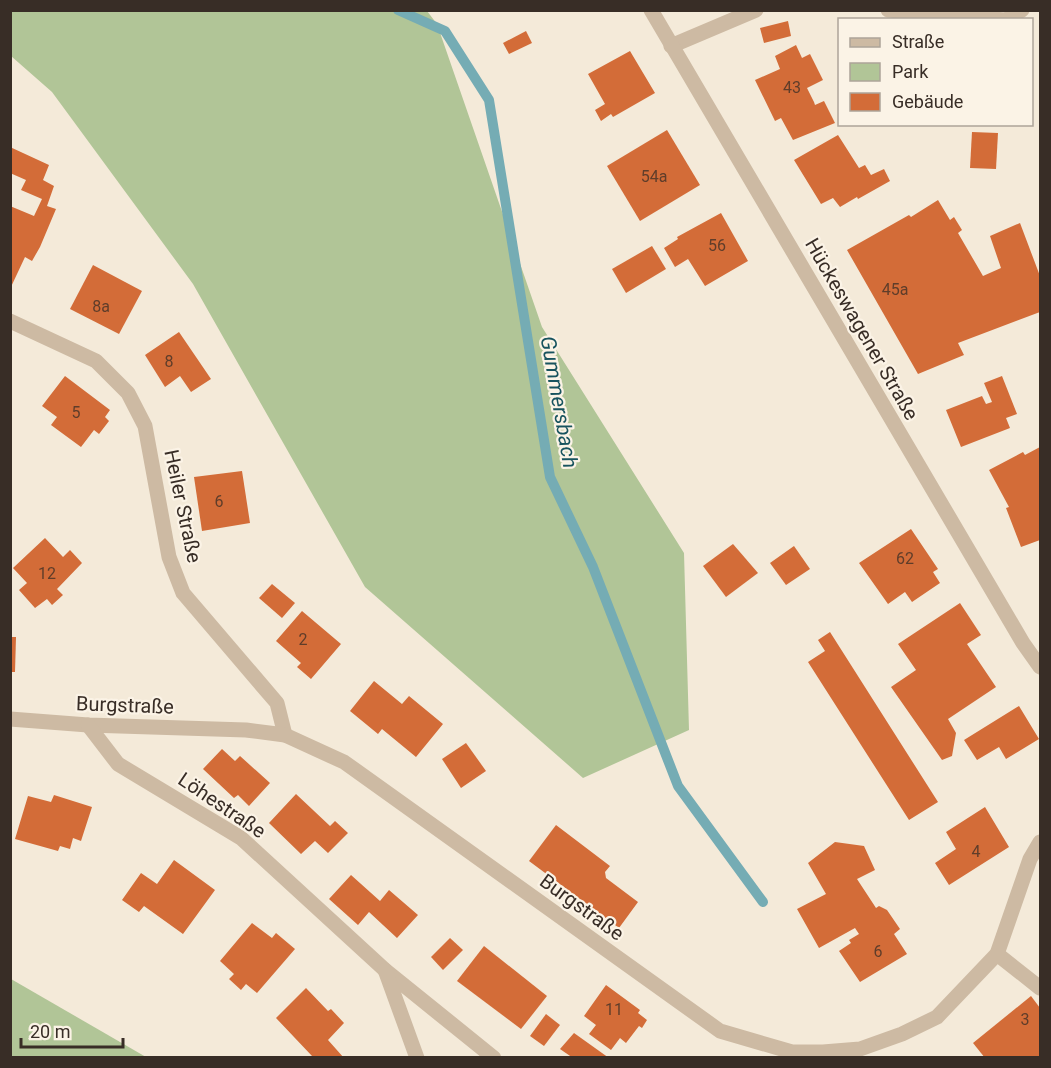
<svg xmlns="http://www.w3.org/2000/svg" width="1051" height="1068" viewBox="0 0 1051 1068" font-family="Roboto,sans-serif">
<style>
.green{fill:#b1c597}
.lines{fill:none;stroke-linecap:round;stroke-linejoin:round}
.stream{stroke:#75acb4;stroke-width:10}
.building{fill:#d36c38}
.service{stroke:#cdbaa3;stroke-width:15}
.minor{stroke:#cdbaa3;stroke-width:15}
.tertiary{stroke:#cdbaa3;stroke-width:15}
.labels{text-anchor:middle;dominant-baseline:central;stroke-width:4.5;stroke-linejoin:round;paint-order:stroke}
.number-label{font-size:16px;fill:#5f3d2a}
.street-label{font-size:20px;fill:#382d26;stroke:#fbf3e6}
.water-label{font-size:21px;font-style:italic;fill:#17535e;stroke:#fbf3e6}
</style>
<rect width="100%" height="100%" fill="#f4ead9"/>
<g class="green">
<polygon points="11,10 427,11 437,24 542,327 684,553 689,730 583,778 365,587 193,284 52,92 11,56"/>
<polygon points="11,979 146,1057 11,1057"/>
</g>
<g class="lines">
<polyline class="stream" points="398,10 445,31 489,100 550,477 593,567 678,786 763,902"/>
</g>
<g class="building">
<polygon points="788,21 791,36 764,43 760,28"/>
<polygon points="526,31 532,43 509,54 503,43"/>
<polygon points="796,45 802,58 810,54 823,80 807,88 814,102 815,105 824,101 835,123 793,140 781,118 775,121 755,80 780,69 775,56"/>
<polygon points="630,51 655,93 613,117 611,114 601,121 595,110 605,104 588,74"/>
<polygon points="667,130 700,185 640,221 607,166"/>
<polygon points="972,132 998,133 996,169 970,168"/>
<polygon points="838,135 859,168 865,165 871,175 884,169 890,181 858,199 857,197 840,207 833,198 821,204 794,160"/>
<polygon points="10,147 49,165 43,180 54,186 47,206 56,209 40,247 32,261 25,257 10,289 10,206 34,216 42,199 21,190 26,180 10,173"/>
<polygon points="938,200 950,220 954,217 962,230 958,233 983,276 1001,268 990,236 1020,223 1040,276 1040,312 958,343 964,355 918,374 847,250 909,215 911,217"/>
<polygon points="721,213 748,261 705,286 688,259 675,267 664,248 678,239 677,237"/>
<polygon points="652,246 666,269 626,293 612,269"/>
<polygon points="93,265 142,291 119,334 70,309"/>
<polygon points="179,332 211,379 191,392 180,376 165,387 145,355"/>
<polygon points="65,376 110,410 105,417 109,421 99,434 94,430 81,447 51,425 57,417 42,406"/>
<polygon points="1002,376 1017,414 1006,418 1010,428 961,447 946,410 982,396 986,404 992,402 984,383"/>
<polygon points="1040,447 1040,540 1021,547 1006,508 1009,507 989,470 1023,452 1025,455"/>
<polygon points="242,471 250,523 202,531 194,477"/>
<polygon points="911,529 938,569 933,572 940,583 912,602 905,592 888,604 859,563"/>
<polygon points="45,538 63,557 70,550 82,563 57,589 63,595 52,605 47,599 35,608 19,590 27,583 13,568"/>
<polygon points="733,544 758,573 726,597 703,566"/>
<polygon points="794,546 810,569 786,585 770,563"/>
<polygon points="272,584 295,603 282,618 259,598"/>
<polygon points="960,603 981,635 967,644 996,687 948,719 956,733 952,756 942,760 891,687 916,670 898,644"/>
<polygon points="302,611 341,644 311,679 297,667 301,663 276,641"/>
<polygon points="830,632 938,802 909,820 808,662 825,651 818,640"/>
<polygon points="10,637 16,637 15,672 10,672"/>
<polygon points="374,681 402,704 409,696 443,724 416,757 382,729 378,734 350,711"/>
<polygon points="1019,706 1039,739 1006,759 999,747 977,760 964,740"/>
<polygon points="466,743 486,771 461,788 442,759"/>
<polygon points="222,749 235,761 240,756 270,783 249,806 238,795 234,798 203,769"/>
<polygon points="296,794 330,826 335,821 348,833 328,853 315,841 301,854 269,823"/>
<polygon points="54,795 92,807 81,841 73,838 70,849 60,846 58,851 15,839 28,796 51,802"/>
<polygon points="985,807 1009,847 949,885 935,863 956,849 946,832"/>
<polygon points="556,825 610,866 605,872 606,878 638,902 619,928 529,861"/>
<polygon points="835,842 864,846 875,870 857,879 876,908 879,906 887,910 900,929 894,934 907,954 860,982 839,951 851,943 849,940 859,934 855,928 819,948 797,909 826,894 808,863"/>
<polygon points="174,860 215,890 183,934 144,906 139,912 122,900 141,873 157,884"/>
<polygon points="351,875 380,901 389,890 418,915 397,938 369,912 358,925 329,899"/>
<polygon points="252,923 272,938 276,933 295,949 257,993 246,984 241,990 229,979 234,974 220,961"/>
<polygon points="450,938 463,950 443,970 431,957"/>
<polygon points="484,946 547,996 521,1029 457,981"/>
<polygon points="606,985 640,1010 638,1013 647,1020 642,1028 639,1026 626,1043 620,1038 611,1050 589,1034 596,1025 584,1016"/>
<polygon points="306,988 328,1011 331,1009 344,1023 328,1040 344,1058 310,1058 312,1056 276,1018"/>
<polygon points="1031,996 1040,1008 1040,1058 985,1058 973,1043"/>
<polygon points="546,1014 560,1025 544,1046 530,1036"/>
<polygon points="574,1033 609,1058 573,1058 560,1049"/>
</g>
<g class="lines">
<g class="service">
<polyline points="888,10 1005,20"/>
<polyline points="1006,20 1022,10"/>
<polyline points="671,46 756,10"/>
<polyline points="997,954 1040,988"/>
</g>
<g class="minor">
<polyline points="10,321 96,361 128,393 145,426 169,557 183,593 277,703 285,735"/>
<polyline points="10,719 88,725 246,730 285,735 344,762 720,1031 792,1052 823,1052 860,1049 902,1034 937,1017 997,954 1030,859 1040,842"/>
<polyline points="88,725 118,764 241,838 385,970 494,1058"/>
<polyline points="385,970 417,1058"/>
</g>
<polyline class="tertiary" points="651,10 1023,643 1040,667"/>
</g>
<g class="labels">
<g class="number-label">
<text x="792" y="87">43</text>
<text x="654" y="176">54a</text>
<text x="717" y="245">56</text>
<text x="895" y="289">45a</text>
<text x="101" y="306">8a</text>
<text x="169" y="361">8</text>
<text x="76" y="412">5</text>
<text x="219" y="501">6</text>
<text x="905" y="558">62</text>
<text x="47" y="573">12</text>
<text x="303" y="639">2</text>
<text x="976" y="851">4</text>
<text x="878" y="951">6</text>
<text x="614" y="1009">11</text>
<text x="1025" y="1019">3</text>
</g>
<g class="street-label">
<text transform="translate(862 329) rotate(60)">Hückeswagener Straße</text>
<text transform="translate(183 506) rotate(78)">Heiler Straße</text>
<text transform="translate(125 705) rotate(2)">Burgstraße</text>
<text transform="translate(222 805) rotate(34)">Löhestraße</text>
<text transform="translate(582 907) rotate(36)">Burgstraße</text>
</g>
<g class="water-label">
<text transform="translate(559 402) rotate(80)">Gummersbach</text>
</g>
</g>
<rect width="1051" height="1068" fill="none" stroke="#382d26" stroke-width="24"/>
<rect x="838" y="18" width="195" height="108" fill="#fbf3e6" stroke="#ada499" stroke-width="1.5"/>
<rect x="850" y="38" width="30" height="9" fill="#cdbaa3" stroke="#ada499" stroke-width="1.5"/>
<text x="892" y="48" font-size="18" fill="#382d26">Straße</text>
<rect x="850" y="63" width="30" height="18" fill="#b1c597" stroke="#ada499" stroke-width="1.5"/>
<text x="892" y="78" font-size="18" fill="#382d26">Park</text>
<rect x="850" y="93" width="30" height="18" fill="#d36c38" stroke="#ada499" stroke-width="1.5"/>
<text x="892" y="108" font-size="18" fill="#382d26">Gebäude</text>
<path d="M21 1038v9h102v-9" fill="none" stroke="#382d26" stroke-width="3"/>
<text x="30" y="1038" font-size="18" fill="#382d26" stroke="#fbf3e6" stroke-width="4.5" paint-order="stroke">20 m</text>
</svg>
